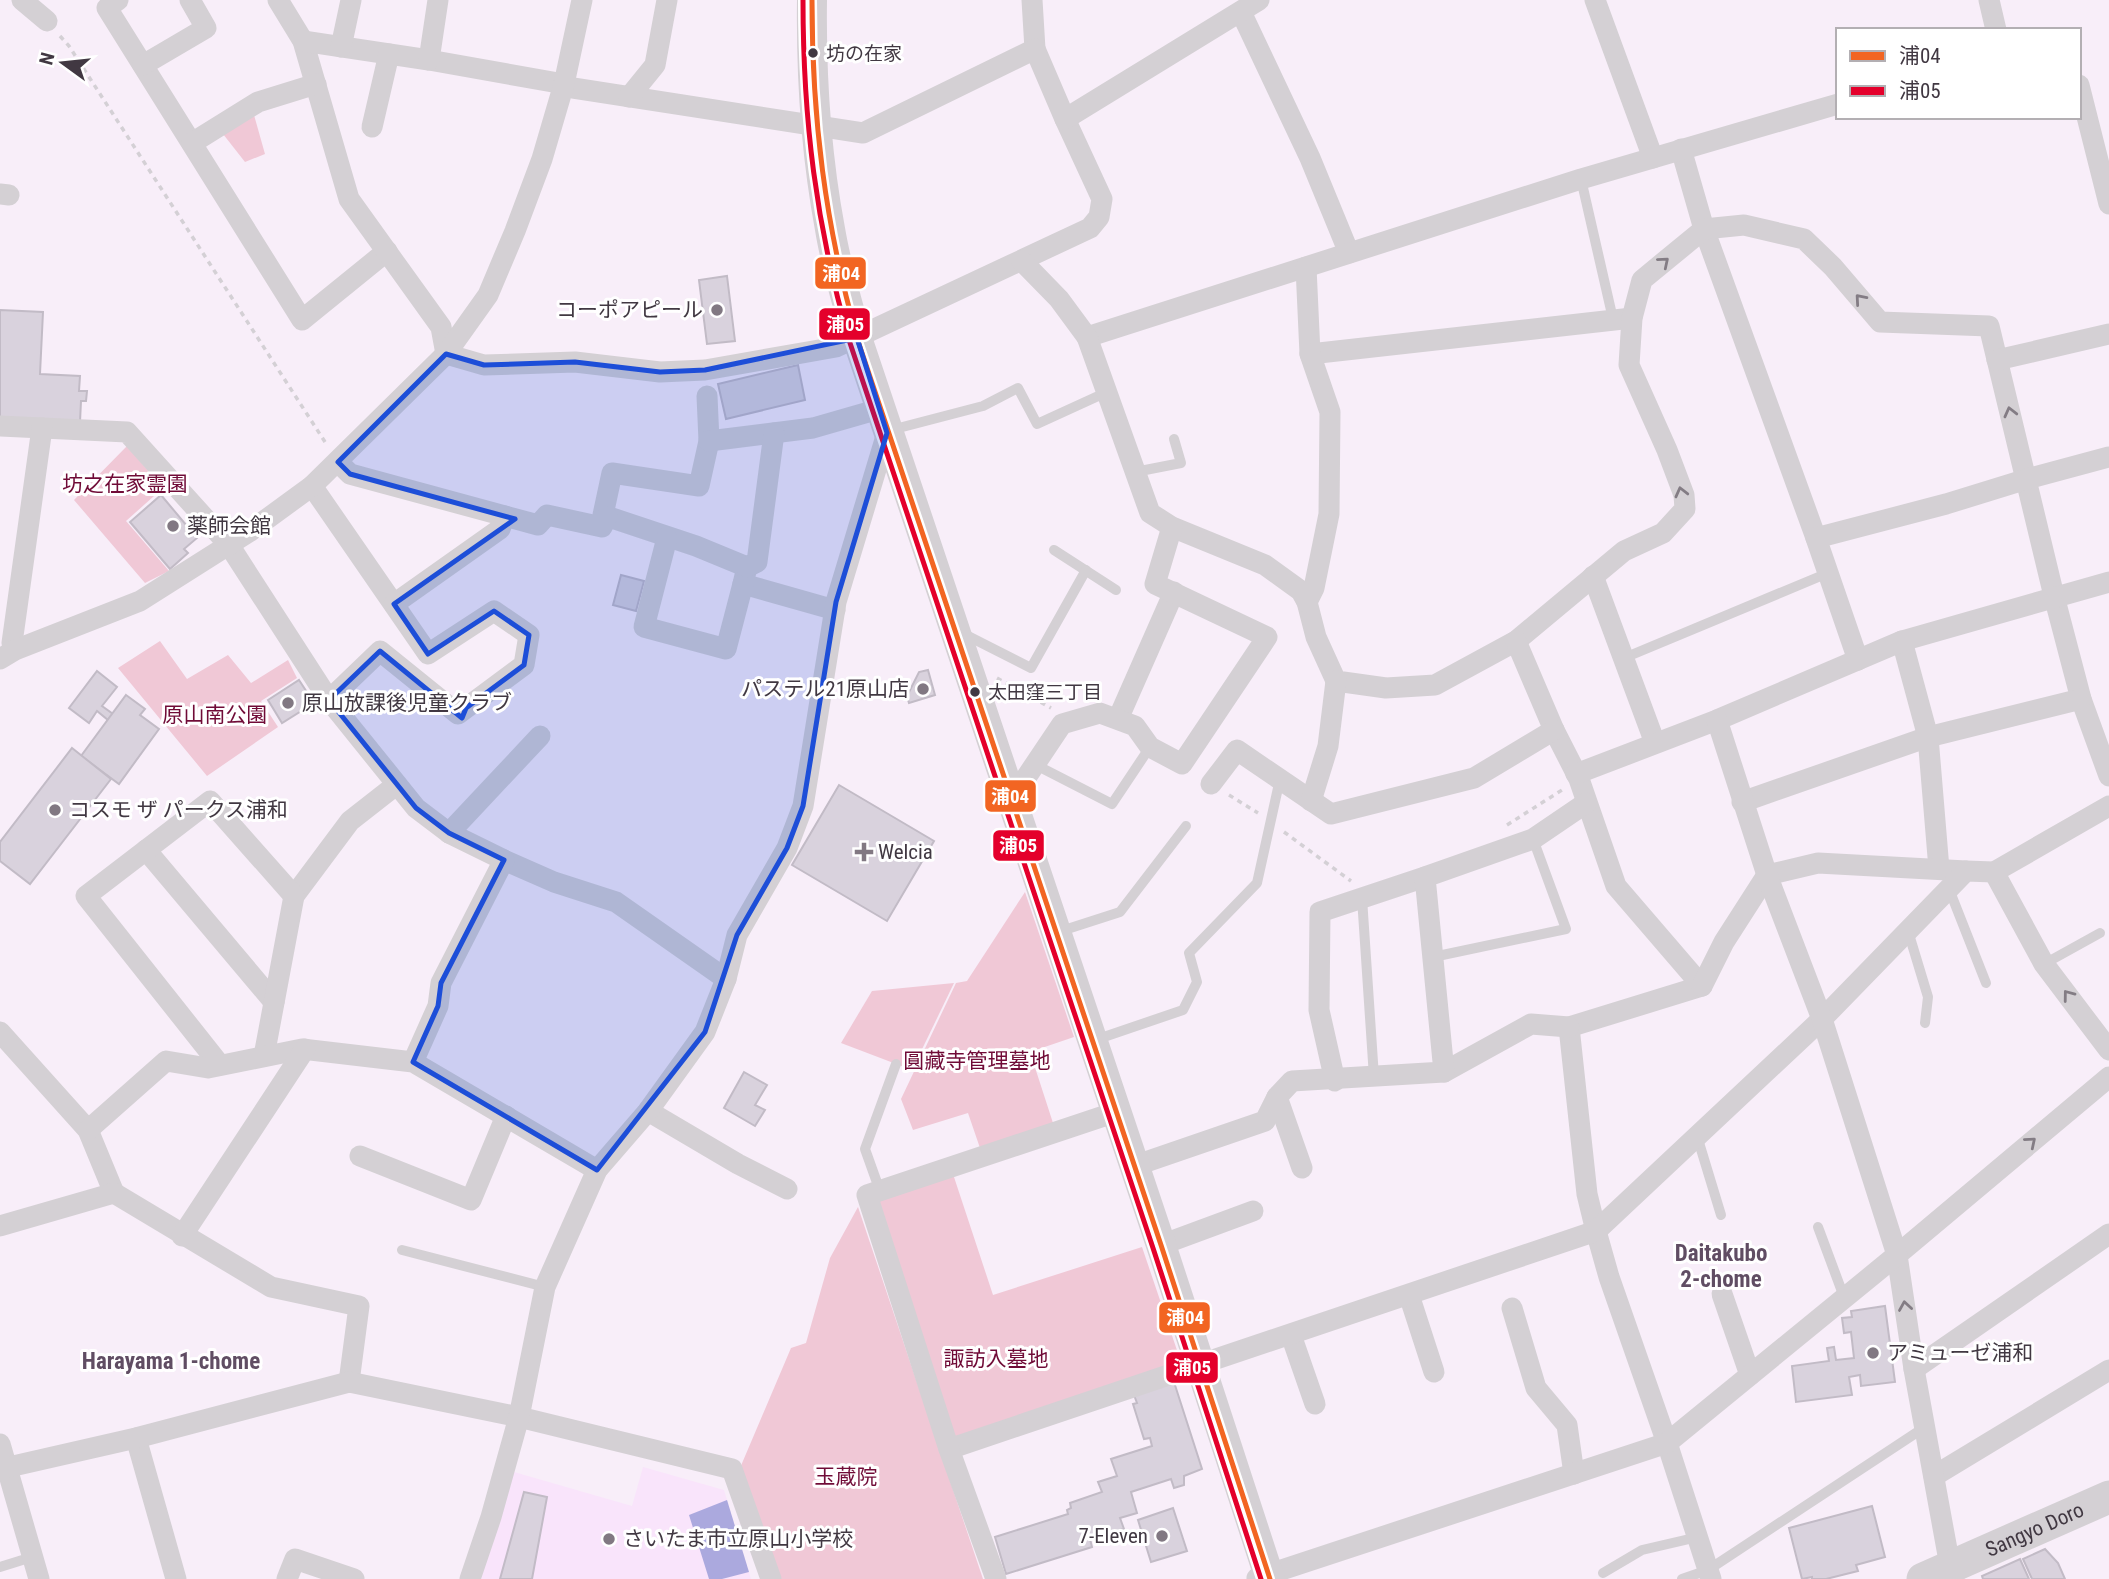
<svg xmlns="http://www.w3.org/2000/svg" width="2109" height="1579" viewBox="0 0 2109 1579" font-family="'Roboto Condensed','Noto Sans JP',sans-serif">
<style>
.built{fill:#f9e4fb}
.green{fill:#f0c8d6}
.water{fill:#aba9de}
.building{fill:#d9d2dd;stroke:#c2bbc6;stroke-width:2}
.lines{fill:none;stroke-linecap:round;stroke-linejoin:round}
.path{stroke:#d4d0d5;stroke-width:3.5;stroke-dasharray:5 5;stroke-linecap:butt}
.lane{stroke:#d4d0d4;stroke-width:10}
.street{stroke:#d4d0d4;stroke-width:21}
.secondary{stroke:#d4d0d4;stroke-width:30}
.primary{stroke:#d4d0d4;stroke-width:33}
.bus-1-casing{stroke:#fff;stroke-width:10}
.bus-2-casing{stroke:#fff;stroke-width:10}
.bus-1{stroke:#f26522;stroke-width:5}
.bus-2{stroke:#e4002b;stroke-width:5}
.oneway{stroke:#837c84}
.marked{fill:#1d4ed8;fill-opacity:0.2;stroke:#1d4ed8;stroke-width:5;stroke-linejoin:round}
.bus-dot{fill:#413842;stroke:#fff;stroke-width:2.5}
.poi-dot{fill:#817882;stroke:#fff;stroke-width:2.5}
.labels{text-anchor:middle;dominant-baseline:central;stroke-width:6;stroke-linejoin:round;paint-order:stroke}
.bus-label{font-size:19px;fill:#413842;stroke:#fff;text-anchor:start}
.poi-label{font-size:21px;fill:#413842;stroke:#fff;text-anchor:start}
.park-label{font-size:21px;fill:#700b37;stroke:#fff}
.street-label{font-size:21px;fill:#413842;stroke:#fff}
.neighbourhood-label{font-size:23px;font-weight:bold;fill:#604d63;stroke:#fff}
.line-badge{stroke:#fff;stroke-width:2.5}
.badge-label{font-size:19px;text-anchor:middle;font-weight:bold;fill:#fff}
</style>
<rect width="100%" height="100%" fill="#f8eef9"/>
<polygon class="built" points="643,1467 724,1490 751,1579 464,1579 504,1469 632,1506"/>
<g class="green">
<polygon points="254,115 265,154 245,162 223,134"/>
<polygon points="127,446 163,488 126,521 169,571 145,583 74,500"/>
<polygon points="160,641 187,679 228,655 251,683 288,660 297,678 261,701 278,727 207,776 118,668"/>
<polygon points="1025,892 1074,1037 1030,1052 1053,1123 980,1148 968,1113 913,1130 901,1099 956,983 967,981"/>
<polygon points="954,983 912,1070 841,1043 872,991"/>
<polygon points="953,1174 993,1295 1142,1247 1182,1365 952,1440 878,1200"/>
<polygon points="858,1207 983,1579 779,1579 740,1468 791,1348 806,1343 830,1258"/>
</g>
<polygon class="water" points="727,1500 749,1572 722,1579 709,1579 689,1515"/>
<g class="building">
<polygon points="727,276 735,341 707,344 699,280"/>
<polygon points="0,310 43,312 40,374 80,376 79,391 87,391 86,401 81,401 80,422 0,418"/>
<polygon points="798,365 805,400 726,419 718,384"/>
<polygon points="161,495 197,538 184,549 188,553 170,569 130,522"/>
<polygon points="621,575 644,581 636,611 613,605"/>
<polygon points="928,670 935,695 909,703 907,696 919,672"/>
<polygon points="97,671 117,687 102,706 113,714 108,720 97,711 89,723 69,708"/>
<polygon points="299,680 314,703 282,723 268,700"/>
<polygon points="126,695 145,709 140,715 159,729 119,784 81,756"/>
<polygon points="72,748 111,779 30,884 0,861 0,842"/>
<polygon points="839,785 934,841 887,921 792,865"/>
<polygon points="744,1072 767,1085 755,1105 765,1110 755,1126 724,1108"/>
<polygon points="1885,1306 1895,1382 1861,1386 1860,1375 1849,1377 1852,1395 1796,1402 1792,1366 1829,1361 1827,1348 1834,1347 1836,1360 1854,1358 1851,1332 1844,1333 1842,1318 1852,1317 1851,1311"/>
<polygon points="1174,1382 1202,1469 1184,1476 1184,1485 1174,1488 1171,1479 1131,1492 1137,1513 1120,1518 1124,1529 1090,1539 1092,1547 1006,1574 995,1537 1068,1514 1067,1510 1071,1508 1070,1503 1102,1492 1098,1482 1117,1476 1111,1459 1152,1446 1150,1438 1144,1439 1133,1404 1137,1403 1134,1395"/>
<polygon points="524,1492 547,1497 532,1579 500,1579"/>
<polygon points="1872,1506 1885,1557 1856,1565 1858,1571 1826,1579 1812,1579 1812,1577 1802,1579 1789,1528"/>
<polygon points="1173,1508 1187,1551 1151,1562 1138,1520"/>
<polygon points="2045,1549 2058,1563 2065,1579 2032,1579 2023,1559"/>
<polygon points="2020,1559 2029,1579 1983,1579 1982,1576"/>
</g>
<g class="lines">
<g class="path">
<polyline points="60,36 69,46 327,445"/>
<polyline points="997,678 1051,708"/>
<polyline points="1229,795 1258,813"/>
<polyline points="1507,825 1562,790"/>
<polyline points="1284,832 1351,881"/>
</g>
<g class="lane">
<polyline points="1581,179 1613,319"/>
<polyline points="891,430 983,406 1018,388 1037,424 1107,392"/>
<polyline points="1135,472 1181,463 1174,439"/>
<polyline points="1054,550 1116,590"/>
<polyline points="962,633 1031,668 1086,570"/>
<polyline points="1624,658 1828,573"/>
<polyline points="1034,764 1112,804 1150,747"/>
<polyline points="1949,889 1986,983"/>
<polyline points="1362,898 1374,1077"/>
<polyline points="1908,931 1928,997 1925,1023"/>
<polyline points="1058,932 1120,912 1186,826"/>
<polyline points="1433,957 1566,929 1533,839"/>
<polyline points="2044,964 2100,933"/>
<polyline points="1095,1040 1183,1010 1197,982 1189,953 1257,883 1280,779"/>
<polyline points="1697,1136 1721,1215"/>
<polyline points="880,1191 865,1149 896,1064"/>
<polyline points="1818,1227 1844,1297"/>
<polyline points="402,1250 545,1287"/>
<polyline points="0,1567 32,1557"/>
<polyline points="1603,1573 1642,1550 1698,1537"/>
<polyline points="1682,1579 1708,1570 1925,1427"/>
</g>
<g class="street">
<polyline points="22,0 47,21"/>
<polyline points="118,0 107,8 302,320 387,251"/>
<polyline points="278,0 303,41 349,199 441,327 446,354 484,365 575,362 660,372 705,370 836,347 1090,228 1099,217 1102,199 1065,119"/>
<polyline points="1032,0 1035,49"/>
<polyline points="1595,0 1653,158"/>
<polyline points="1989,0 1996,30"/>
<polyline points="1241,12 1310,158 1349,253"/>
<polyline points="303,41 429,60 564,84 573,88 863,133 1035,49 1065,119 1259,0"/>
<polyline points="341,47 351,0"/>
<polyline points="429,60 438,0"/>
<polyline points="143,65 206,28 190,0"/>
<polyline points="2079,85 2109,204"/>
<polyline points="629,97 655,65 667,0"/>
<polyline points="372,127 389,54"/>
<polyline points="192,143 258,102 316,84"/>
<polyline points="1681,149 1704,229 1816,538"/>
<polyline points="0,194 9,195"/>
<polyline points="1022,261 1059,299 1087,337 1581,179 1838,104"/>
<polyline points="1306,267 1310,354 1632,318"/>
<polyline points="1087,337 1150,513 1172,527 1265,565 1301,591 1307,602 1316,637 1336,681 1386,688 1435,685 1516,641 1624,551 1663,533 1685,509 1684,495 1667,450 1629,365 1632,318 1642,280 1704,229 1744,225 1804,239 1833,267 1880,322 1989,326 2054,596 2081,699 2109,776"/>
<polyline points="1997,360 2109,334"/>
<polyline points="707,396 709,441 699,486 612,473 603,515 696,546 747,567 743,584 835,610"/>
<polyline points="0,426 127,432 229,545 329,700 416,808 449,833 504,860 554,882 616,902 726,979"/>
<polyline points="709,441 813,428 879,409"/>
<polyline points="338,462 350,474 538,525 547,515 602,527 607,517"/>
<polyline points="312,486 428,654 494,611 529,635 524,665 458,714 380,651 329,700"/>
<polyline points="667,538 644,627 726,649 743,584"/>
<polyline points="747,567 757,562 774,433"/>
<polyline points="1593,576 1655,743"/>
<polyline points="1307,602 1314,588 1329,514 1330,412 1310,354"/>
<polyline points="394,604 500,529 505,516"/>
<polyline points="1516,641 1554,730 1579,779 1616,886 1702,986 1569,1027 1587,1194 1596,1231 1609,1277 1667,1443 1711,1579"/>
<polyline points="1902,641 1928,737 1939,869"/>
<polyline points="12,643 42,428"/>
<polyline points="0,659 15,650 140,601 249,532 312,486 446,354 488,295 515,231 542,159 564,84 582,0"/>
<polyline points="1858,660 1816,538 1946,504 2027,479 2109,457"/>
<polyline points="1118,719 1174,592"/>
<polyline points="1576,774 1717,720 1902,641 2109,582"/>
<polyline points="1211,784 1237,750 1331,814 1474,778 1554,730"/>
<polyline points="1011,800 1062,724 1100,713 1135,726 1150,747 1182,764 1267,637 1155,584 1172,527"/>
<polyline points="1311,801 1328,746 1336,681"/>
<polyline points="1742,802 1928,737 2081,699"/>
<polyline points="449,833 540,736"/>
<polyline points="146,850 274,1002"/>
<polyline points="1994,872 2044,964 2109,1050"/>
<polyline points="1702,986 1724,942 1767,875 1818,863 1966,871"/>
<polyline points="0,1032 88,1130 114,1193"/>
<polyline points="264,1056 294,896 350,821 396,785"/>
<polyline points="413,1062 438,1006 441,983 504,860"/>
<polyline points="220,1065 86,896 210,801 294,896"/>
<polyline points="1444,1072 1531,1024 1569,1027"/>
<polyline points="1335,1081 1319,1010 1320,912 1425,877"/>
<polyline points="1277,1097 1302,1168"/>
<polyline points="648,1111 738,1164 787,1189"/>
<polyline points="88,1130 166,1061 208,1068 302,1049 413,1062 597,1170"/>
<polyline points="360,1156 471,1200 506,1116"/>
<polyline points="1134,1166 1265,1121 1277,1097 1292,1081 1444,1072 1425,877 1533,839 1586,803"/>
<polyline points="0,1226 114,1193 271,1287 359,1306 349,1382"/>
<polyline points="182,1236 305,1049"/>
<polyline points="1161,1245 1253,1211"/>
<polyline points="1722,1294 1750,1375"/>
<polyline points="1409,1295 1434,1372"/>
<polyline points="1512,1308 1536,1388 1567,1425 1574,1474"/>
<polyline points="1291,1335 1315,1404"/>
<polyline points="1914,1369 2109,1234"/>
<polyline points="136,1438 176,1579"/>
<polyline points="0,1444 39,1579"/>
<polyline points="949,1449 1596,1231 1822,1019 1966,871 1994,872 2109,806"/>
<polyline points="0,1469 136,1438 349,1382 519,1417 732,1469 771,1579"/>
<polyline points="1934,1476 2109,1370"/>
<polyline points="1954,1577 1950,1566 1914,1369 1897,1255 2109,1077"/>
<polyline points="1257,1578 1667,1443 1897,1255 1822,1019 1767,875 1717,720"/>
<polyline points="287,1579 295,1559 354,1579"/>
<polyline points="470,1579 491,1517 519,1417 545,1287 597,1170 648,1111 705,1032 726,979 737,935 787,848 803,806 836,602 887,433"/>
<polyline points="996,1579 949,1449 867,1195 1116,1112"/>
</g>
<path class="secondary" d="M 812,0 C 811,76 816,154 830,229 C 836,266 847,302 857,338 L 1161,1245 L 1270,1579"/>
<path class="primary" id="s1" d="M 1923,1579 L 2109,1497"/>
<defs>
<path id="bus-1" d="M 812,0 C 812,119 825,223 857,338 L 1161,1245 L 1270,1579"/>
<path id="bus-2" d="M 803,0 C 803,120 816,225 849,340 L 1153,1248 L 1261,1579"/>
</defs>
<use href="#bus-1" class="bus-1-casing"/>
<use href="#bus-2" class="bus-2-casing"/>
<use href="#bus-1" class="bus-1"/>
<use href="#bus-2" class="bus-2"/>
</g>
<defs><path id="oneway-chevron" d="M-2-3.5L2.5 0L-2 3.5" fill="none" stroke-width="1.6" stroke-linecap="round" stroke-linejoin="round" transform="scale(1.75)"/></defs>
<g class="oneway">
<use href="#oneway-chevron" transform="translate(1664 262) rotate(-40)"/>
<use href="#oneway-chevron" transform="translate(1860 299) rotate(-131)"/>
<use href="#oneway-chevron" transform="translate(2010 412) rotate(-104)"/>
<use href="#oneway-chevron" transform="translate(1681 492) rotate(-104)"/>
<use href="#oneway-chevron" transform="translate(2068 995) rotate(-127)"/>
<use href="#oneway-chevron" transform="translate(2031 1142) rotate(-40)"/>
<use href="#oneway-chevron" transform="translate(1905 1306) rotate(-99)"/>
</g>
<path class="marked" d="M 857,338 L 887,433 L 836,602 L 803,806 L 787,848 L 737,935 L 705,1032 L 597,1170 L 413,1062 L 438,1006 L 441,983 L 504,860 L 449,833 L 416,808 L 329,700 L 380,651 L 462,718 L 466,708 L 524,665 L 529,635 L 494,611 L 428,654 L 394,604 L 515,519 L 350,474 L 338,462 L 446,354 L 484,365 L 575,362 L 660,372 L 705,370 Z"/>
<g class="bus-dot">
<circle cx="813" cy="53" r="6"/>
<circle cx="975" cy="692" r="6"/>
</g>
<g class="poi-dot">
<circle cx="717" cy="310" r="7"/>
<circle cx="173" cy="526" r="7"/>
<circle cx="923" cy="689" r="7"/>
<circle cx="288" cy="703" r="7"/>
<circle cx="55" cy="810" r="7"/>
<path d="M860.5 841.5h7v7h7v7h-7v7h-7v-7h-7v-7h7z"/>
<circle cx="1873" cy="1353" r="7"/>
<circle cx="1162" cy="1536" r="7"/>
<circle cx="609" cy="1539" r="7"/>
</g>
<g class="labels">
<g class="bus-label">
<text x="826" y="53">坊の在家</text>
<text x="988" y="692">太田窪三丁目</text>
</g>
<g class="poi-label">
<text x="703" y="310" text-anchor="end">コーポアピール</text>
<text x="187" y="526">薬師会館</text>
<text x="909" y="689" text-anchor="end">パステル21原山店</text>
<text x="302" y="703">原山放課後児童クラブ</text>
<text x="69" y="810">コスモ ザ パークス浦和</text>
<text x="878" y="852">Welcia</text>
<text x="1887" y="1353">アミューゼ浦和</text>
<text x="1148" y="1536" text-anchor="end">7-Eleven</text>
<text x="623" y="1539">さいたま市立原山小学校</text>
</g>
<g class="park-label">
<text x="125" y="484">坊之在家霊園</text>
<text x="215" y="715">原山南公園</text>
<text x="977" y="1061">圓藏寺管理墓地</text>
<text x="996" y="1359">諏訪入墓地</text>
<text x="846" y="1477">玉蔵院</text>
</g>
<g class="street-label">
<text stroke="none"><textPath href="#s1" startOffset="122">Sangyo Doro</textPath></text>
</g>
<g class="neighbourhood-label">
<text x="1721" y="1253">Daitakubo<tspan x="1721" dy="26">2-chome</tspan></text>
<text x="171" y="1361">Harayama 1-chome</text>
</g>
</g>
<g class="line-badge">
<rect x="814" y="256" width="53" height="34" rx="7" fill="#f26522"/>
<rect x="818" y="307" width="53" height="34" rx="7" fill="#e4002b"/>
<rect x="984" y="779" width="53" height="34" rx="7" fill="#f26522"/>
<rect x="992" y="829" width="53" height="33" rx="7" fill="#e4002b"/>
<rect x="1158" y="1301" width="53" height="33" rx="7" fill="#f26522"/>
<rect x="1165" y="1351" width="54" height="33" rx="7" fill="#e4002b"/>
</g>
<g class="badge-label">
<text x="841" y="280">浦04</text>
<text x="845" y="331">浦05</text>
<text x="1010" y="803">浦04</text>
<text x="1018" y="852">浦05</text>
<text x="1185" y="1324">浦04</text>
<text x="1192" y="1374">浦05</text>
</g>
<rect x="1836" y="28" width="245" height="91" fill="#ffffff" stroke="#b3afb3" stroke-width="2"/>
<rect x="1850" y="51" width="35" height="10" fill="#f26522" stroke="#b3afb3" stroke-width="2"/>
<text x="1899" y="63" font-size="21" fill="#413842">浦04</text>
<rect x="1850" y="86" width="35" height="10" fill="#e4002b" stroke="#b3afb3" stroke-width="2"/>
<text x="1899" y="98" font-size="21" fill="#413842">浦05</text>
<g transform="translate(63 63) rotate(285)" stroke="#ffffff" stroke-width="5" paint-order="stroke">
<path d="M0-5L12 26L0 18L-12 26Z" fill="#413842"/>
<text y="-10" font-size="19" font-weight="bold" text-anchor="middle" fill="#413842">N</text>
</g>
</svg>
